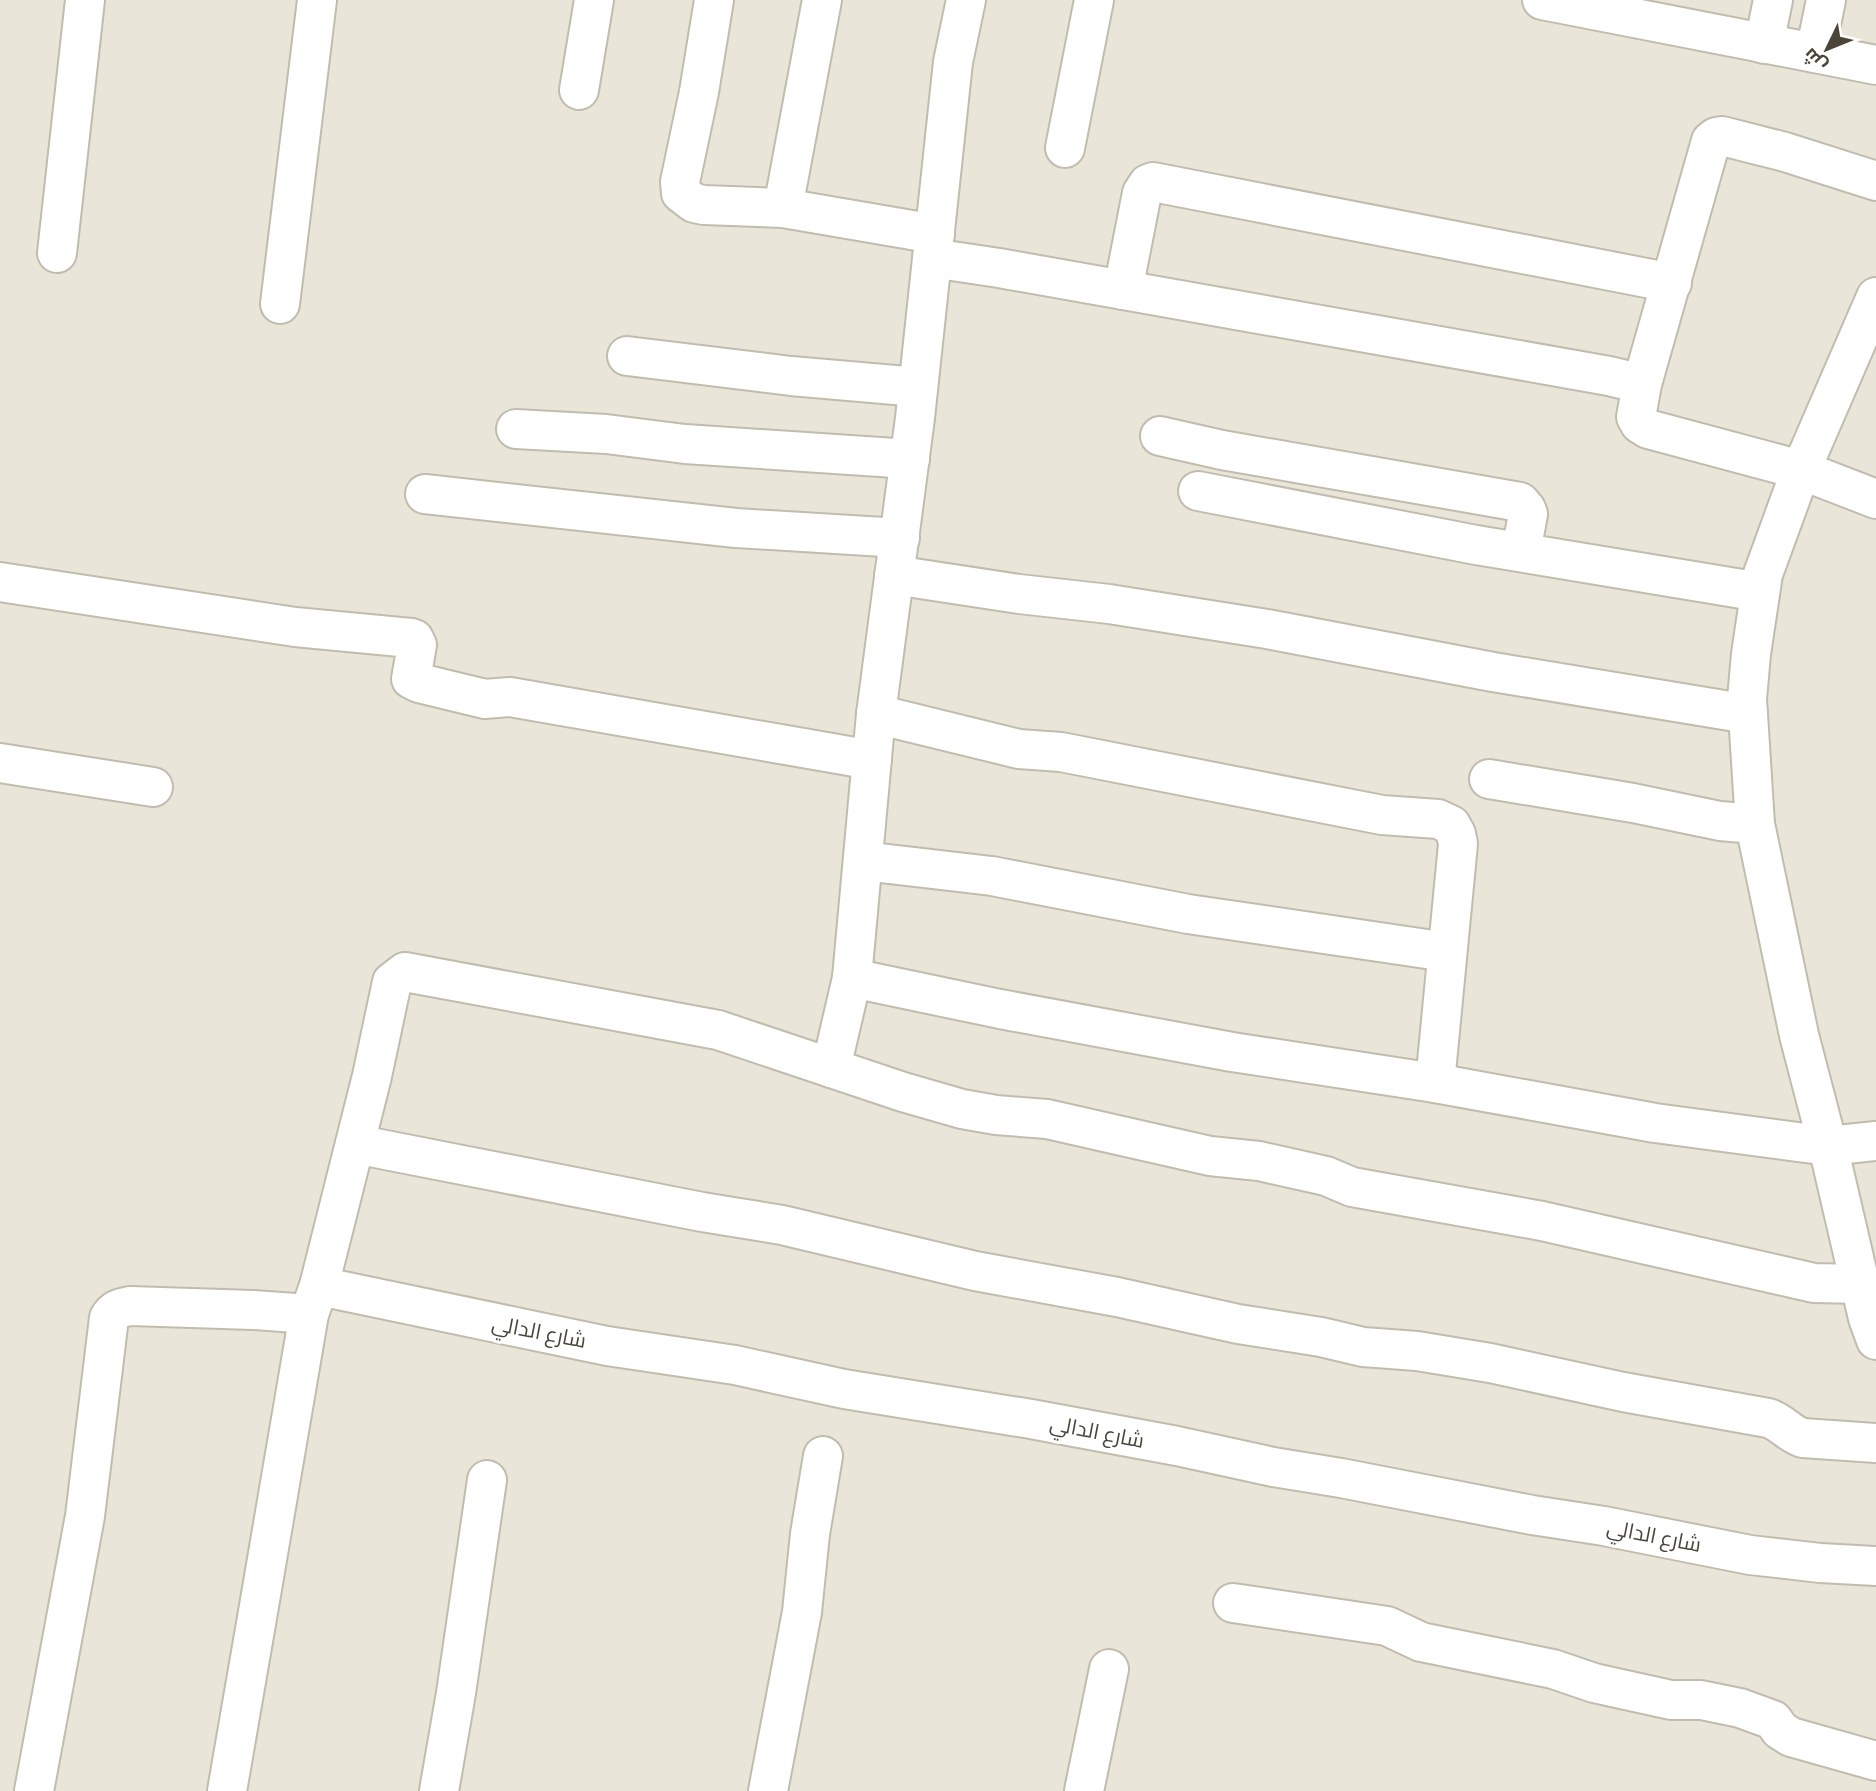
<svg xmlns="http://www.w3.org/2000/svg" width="1876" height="1791" viewBox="0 0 1876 1791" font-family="'Fira Sans Condensed',Cairo,sans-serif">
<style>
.residential{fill:#e9e6d9}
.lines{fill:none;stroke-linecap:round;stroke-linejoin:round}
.minor-casing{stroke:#c1bcad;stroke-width:42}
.minor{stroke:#fff;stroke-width:38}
.labels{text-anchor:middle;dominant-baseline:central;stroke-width:6;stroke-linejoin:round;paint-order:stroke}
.street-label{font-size:21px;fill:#4a4538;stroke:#fff}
</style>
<rect width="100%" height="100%" fill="#f5f3eb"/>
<rect class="residential" x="0" y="0" width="1876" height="1791"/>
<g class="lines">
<defs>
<g id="minor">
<polyline points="714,0 699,92 680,182 681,193 694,203 704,205 783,208 935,234"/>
<polyline points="1542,0 1876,65"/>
<polyline points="1764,44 1773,0"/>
<polyline points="1815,53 1826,0"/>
<polyline points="579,90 594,0"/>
<polyline points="1065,148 1094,0"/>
<polyline points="783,208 822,0"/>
<polyline points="57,253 85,0"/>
<polyline points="932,258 999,268 1609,376 1642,384 1636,417 1640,424 1648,429 1801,470 1876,499"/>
<polyline points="1123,290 1142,193 1148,184 1153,182 1672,283"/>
<polyline points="1876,297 1801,470 1763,574 1751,654 1747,699 1755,824 1799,1035 1828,1146 1868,1318 1876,1340"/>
<polyline points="280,304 317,0"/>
<polyline points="627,356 791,376 918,387"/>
<polyline points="1642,384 1711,141 1716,137 1722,136 1785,152 1876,181"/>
<polyline points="516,429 606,434 685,444 910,459"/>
<polyline points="1160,436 1222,450 1520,502 1526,509 1528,514 1521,552"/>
<polyline points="1198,491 1476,545 1760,592"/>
<polyline points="425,494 736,528 900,538"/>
<polyline points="894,575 1019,594 1109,604 1267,629 1493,672 1748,714"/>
<polyline points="0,582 295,627 411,638 414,639 417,645 411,679 419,683 485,699 510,697 872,760"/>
<polyline points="876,714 1019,749 1061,752 1382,815 1438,819 1451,825 1456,834 1458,844 1435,1083"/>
<polyline points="0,763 153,787"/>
<polyline points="1489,779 1633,803 1720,821 1755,824"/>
<polyline points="863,861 992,876 1188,914 1447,952"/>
<polyline points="852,978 1000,1009 1232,1052 1435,1083 1655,1123 1828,1146 1876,1141"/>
<polyline points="831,1068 852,978 876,714 915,418 953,62 966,0"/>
<path d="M 355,1144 L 702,1212 L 782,1225 L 975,1271 L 1117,1297 L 1238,1324 L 1321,1337 L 1363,1347 L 1417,1351 L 1490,1363 L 1623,1392 L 1768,1418 C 1782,1422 1789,1434 1803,1438 L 1876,1443"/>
<polyline points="319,1286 607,1346 735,1365 844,1389 1031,1419 1177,1446 1273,1467 1341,1478 1532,1515 1604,1526 1750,1555 1820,1563 1876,1566"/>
<polyline points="1233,1603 1387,1626 1421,1642 1553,1669 1594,1683 1671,1700 1701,1700 1740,1708 1773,1720 1780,1730 1791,1737 1876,1761"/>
<path d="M 34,1791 L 85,1516 L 109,1318 C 114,1309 120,1308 130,1306 L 253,1310 L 309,1314"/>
<path d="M 227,1791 C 254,1632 283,1473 309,1314 L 319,1286 L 372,1076 L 392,982 L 405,972 L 718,1030 L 903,1092 L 962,1109 L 996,1115 L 1047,1119 L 1210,1156 L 1259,1161 L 1326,1176 L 1352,1187 L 1542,1221 L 1814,1283 L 1860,1284"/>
<polyline points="439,1791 456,1693 487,1480"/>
<polyline points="768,1791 802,1612 810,1534 823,1456"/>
<polyline points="1084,1791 1109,1669"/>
</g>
</defs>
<use href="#minor" class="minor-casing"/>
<use href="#minor" class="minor"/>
</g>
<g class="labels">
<g class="street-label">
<text transform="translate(539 1332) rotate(11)">شارع الدالي</text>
<text transform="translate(1097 1432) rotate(11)">شارع الدالي</text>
<text transform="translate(1654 1536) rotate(11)">شارع الدالي</text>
</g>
</g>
<g transform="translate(1827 49) rotate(227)" stroke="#ffffff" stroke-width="5" paint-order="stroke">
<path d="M0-5L12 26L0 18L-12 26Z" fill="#4a4538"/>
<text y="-10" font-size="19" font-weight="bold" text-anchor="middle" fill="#4a4538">ش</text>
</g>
</svg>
